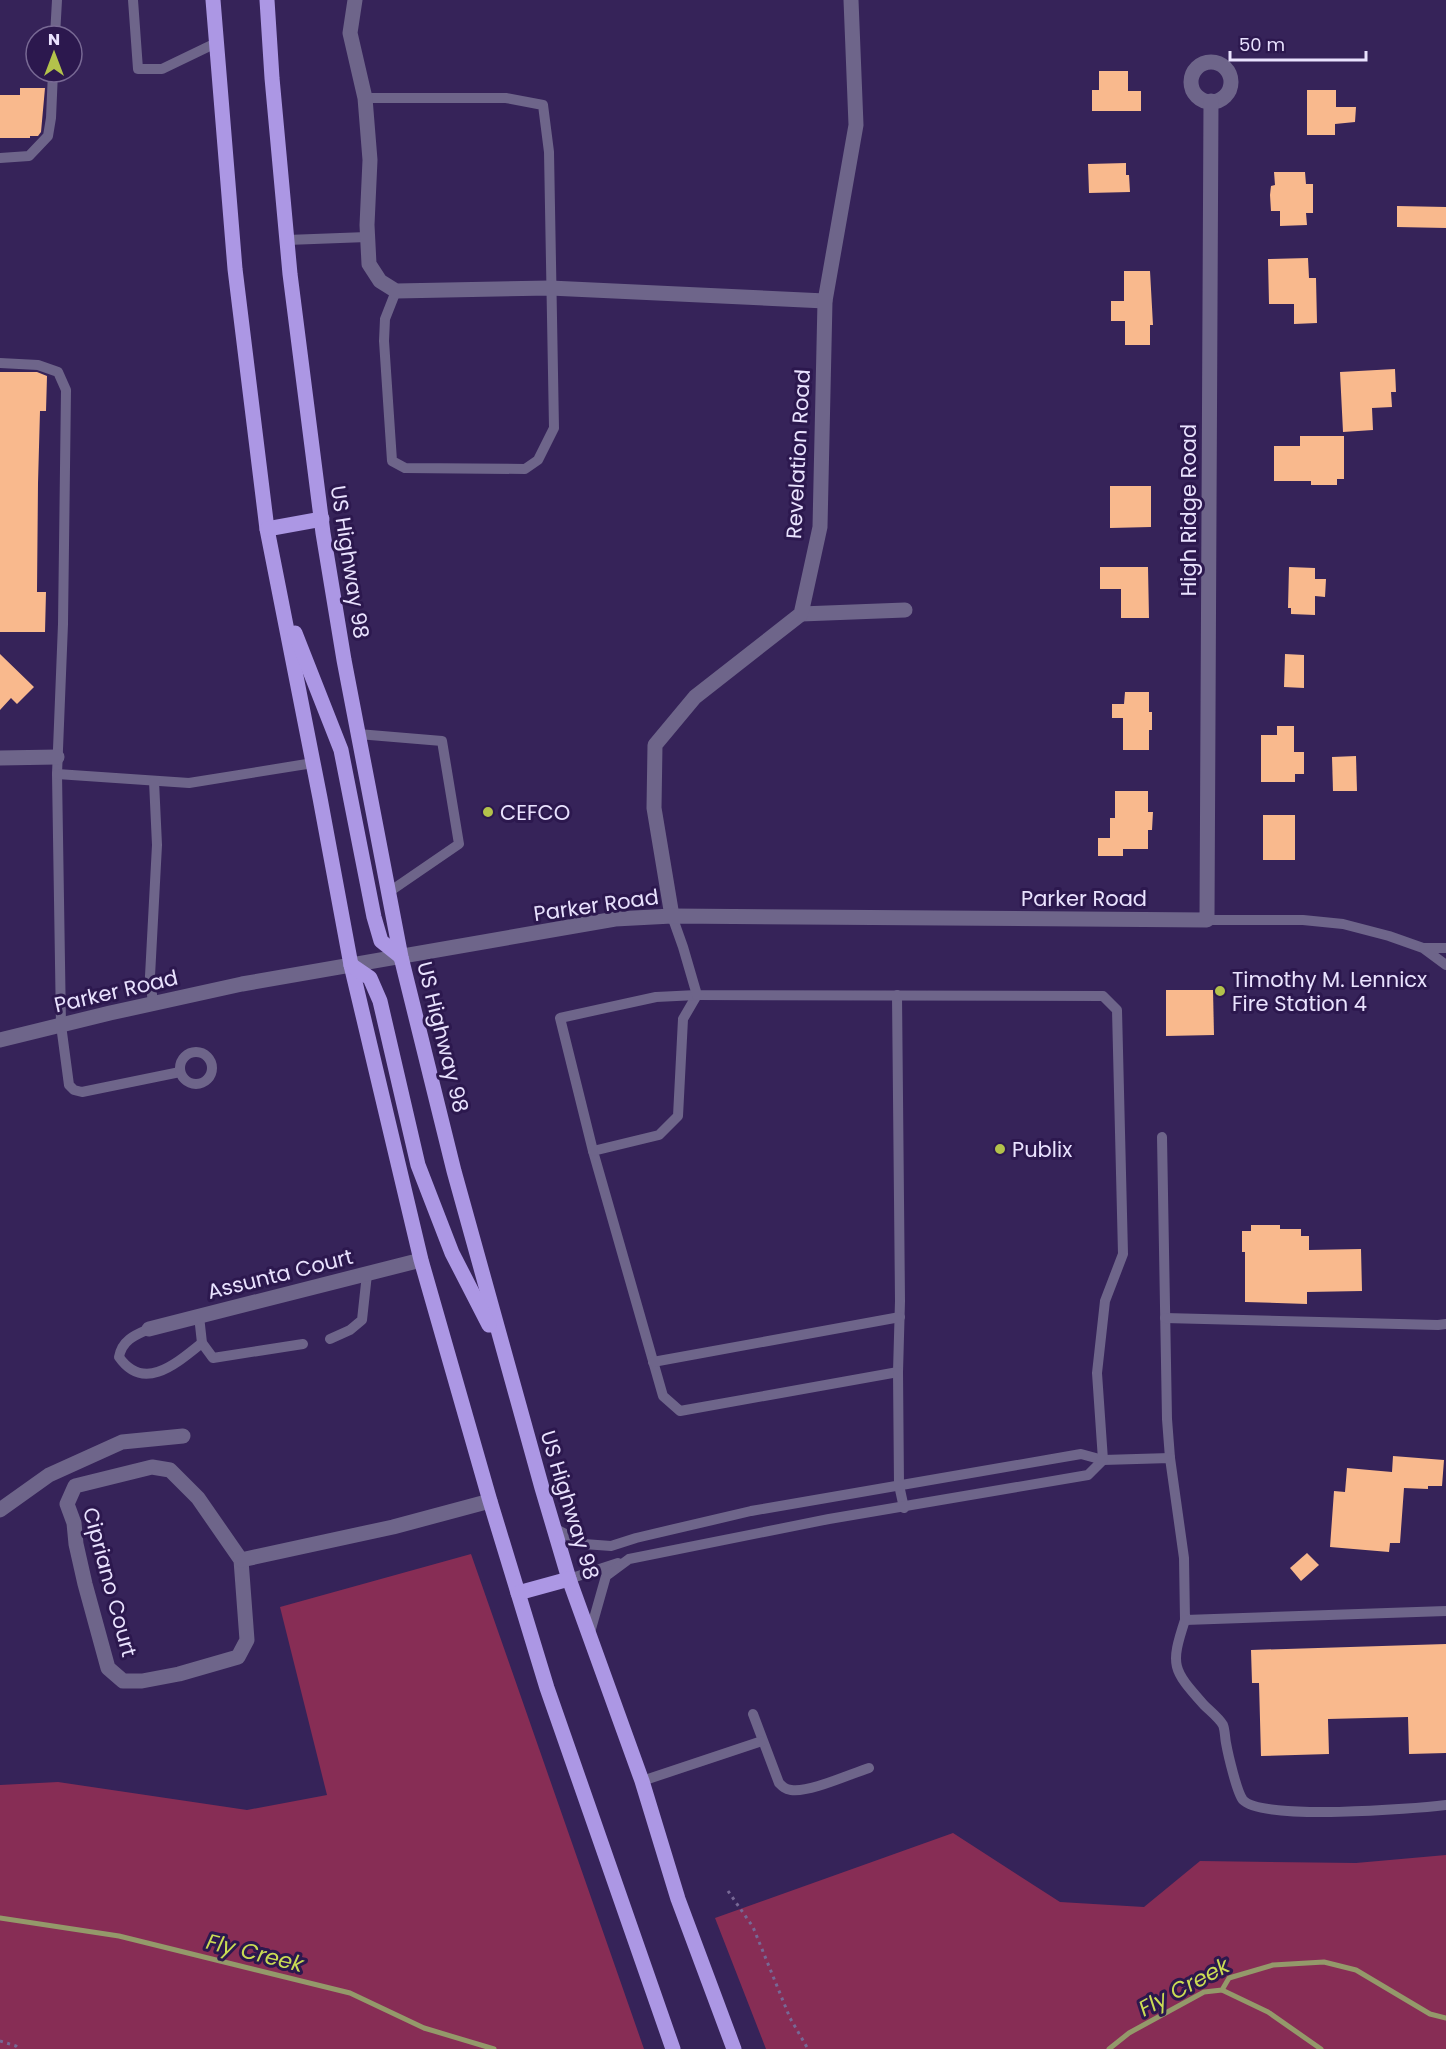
<svg xmlns="http://www.w3.org/2000/svg" width="1446" height="2049" viewBox="0 0 1446 2049" font-family="Poppins,sans-serif">
<style>
.green{fill:#872d55}
.lines{fill:none;stroke-linecap:round;stroke-linejoin:round}
.stream{stroke:#94996a;stroke-width:5}
.building{fill:#f9b98d}
.path{stroke:#776895;stroke-width:3;stroke-dasharray:3 4.5;stroke-linecap:butt}
.service{stroke:#6e658a;stroke-width:10}
.minor{stroke:#6e658a;stroke-width:15}
.primary{stroke:#ac97e4;stroke-width:15}
.poi-dot{fill:#b3c24b;stroke:#2c184e;stroke-width:2}
.labels{text-anchor:middle;dominant-baseline:central;stroke-width:6;stroke-linejoin:round;paint-order:stroke}
.street-label{font-size:21px;fill:#e9e2fe;stroke:#2c184e}
.poi-label{font-size:21px;fill:#e9e2fe;stroke:#2c184e;text-anchor:start}
.water-label{font-size:22px;font-style:italic;fill:#cbdc54;stroke:#2c184e}
</style>
<rect width="100%" height="100%" fill="#362359"/>
<g class="green">
<polygon points="471,1554 644,2049 0,2049 0,1785 58,1782 247,1810 327,1795 280,1607"/>
<polygon points="953,1833 1060,1902 1144,1907 1200,1861 1356,1863 1446,1855 1446,2049 766,2049 715,1918"/>
</g>
<g class="lines">
<g class="stream">
<polyline points="0,1918 119,1936 350,1993 424,2028 494,2049"/>
<polyline points="1222,1990 1268,2012 1321,2049"/>
<polyline points="1109,2049 1129,2033 1204,1992 1222,1990 1229,1978 1273,1965 1324,1962 1356,1970 1430,2014 1446,2018"/>
</g>
</g>
<g class="building">
<polygon points="1099,71 1128,71 1128,91 1141,91 1141,111 1092,111 1092,90 1099,90"/>
<polygon points="20,88 45,88 41,132 38,136 30,136 30,138 0,138 0,95 20,95"/>
<polygon points="1307,90 1336,90 1336,107 1356,107 1355,122 1335,124 1335,135 1307,135"/>
<polygon points="1126,163 1126,175 1129,175 1130,192 1089,193 1088,164"/>
<polygon points="1274,172 1305,172 1306,184 1313,184 1313,213 1306,213 1307,225 1280,226 1280,211 1271,211 1270,195 1271,186 1275,185"/>
<polygon points="1397,206 1446,207 1446,228 1397,227"/>
<polygon points="1308,258 1309,278 1316,278 1317,323 1294,324 1294,304 1269,304 1268,259"/>
<polygon points="1124,271 1150,271 1153,325 1150,325 1150,345 1125,345 1125,321 1111,321 1111,301 1124,301"/>
<polygon points="1395,369 1396,392 1391,392 1392,407 1372,408 1373,430 1343,432 1340,372"/>
<polygon points="0,372 37,372 47,376 46,411 40,411 38,483 37,592 46,592 45,632 0,632"/>
<polygon points="1300,436 1344,436 1344,479 1337,479 1337,485 1311,485 1311,481 1274,481 1274,446 1300,446"/>
<polygon points="1110,486 1151,486 1151,527 1110,528"/>
<polygon points="1100,567 1148,567 1149,618 1121,618 1121,589 1100,589"/>
<polygon points="1289,567 1315,568 1315,579 1326,579 1325,597 1315,596 1315,615 1291,614 1291,608 1288,608"/>
<polygon points="0,654 34,687 17,704 11,698 0,710"/>
<polygon points="1285,654 1304,655 1304,688 1284,687"/>
<polygon points="1125,692 1149,692 1149,712 1152,712 1152,730 1149,730 1149,750 1123,750 1123,718 1112,718 1112,704 1124,704"/>
<polygon points="1277,726 1294,726 1294,752 1304,752 1304,774 1295,774 1295,782 1261,782 1261,735 1277,735"/>
<polygon points="1356,756 1357,791 1333,791 1332,757"/>
<polygon points="1115,791 1148,791 1148,812 1153,812 1152,830 1148,830 1148,849 1123,849 1123,856 1098,856 1098,838 1110,838 1110,818 1115,818"/>
<rect x="1263" y="815" width="32" height="45"/>
<polygon points="1166,990 1213,990 1214,1035 1166,1036"/>
<polygon points="1251,1225 1280,1225 1280,1229 1301,1229 1301,1236 1309,1236 1309,1250 1361,1249 1362,1291 1307,1292 1307,1304 1245,1302 1245,1252 1242,1252 1242,1231 1251,1231"/>
<polygon points="1393,1456 1444,1460 1442,1486 1428,1486 1428,1489 1404,1488 1400,1543 1390,1543 1389,1552 1330,1547 1334,1491 1345,1492 1347,1468 1392,1472"/>
<polygon points="1307,1553 1319,1565 1301,1581 1290,1568"/>
<polygon points="1446,1644 1446,1753 1409,1754 1408,1717 1328,1719 1329,1754 1261,1756 1259,1683 1252,1683 1251,1650"/>
</g>
<g class="lines">
<g class="path">
<polyline points="728,1891 753,1927 790,2018 808,2049"/>
<polyline points="0,2041 16,2046 19,2049"/>
</g>
<g class="service">
<polyline points="133,0 138,69 162,69 216,43"/>
<polyline points="55,36 57,0"/>
<polyline points="365,98 506,98 543,105 549,152 554,428 538,460 525,469 405,468 392,461 384,341 385,319 396,291"/>
<polyline points="0,158 29,156 48,136 51,118 53,72"/>
<polyline points="287,240 367,237"/>
<polyline points="0,363 38,365 58,372 66,390 63,624 57,774 61,1025 69,1085 74,1090 82,1092 180,1072"/>
<polyline points="358,734 442,741 459,844 389,892"/>
<polyline points="57,774 189,783 313,763"/>
<polyline points="1207,920 1303,920 1343,924 1389,936 1423,948 1446,965"/>
<polyline points="1424,948 1446,948"/>
<polyline points="697,995 683,1019 678,1116 659,1135 593,1151 663,1396 680,1411 898,1372 900,1301 897,995"/>
<polyline points="153,1004 150,976 157,845 154,781"/>
<circle cx="196" cy="1068" r="16"/>
<polyline points="1162,1137 1167,1419 1170,1458"/>
<polyline points="593,1151 560,1018 656,997 697,995"/>
<polyline points="199,1316 202,1343 213,1358 303,1344"/>
<polyline points="1165,1318 1438,1325 1446,1324"/>
<path d="M 149,1329 C 135,1335 122,1340 119,1357 C 144,1393 177,1363 202,1343"/>
<polyline points="330,1339 350,1330 362,1320 367,1274"/>
<polyline points="653,1362 900,1317"/>
<polyline points="898,1372 899,1485 904,1508"/>
<polyline points="554,1528 584,1544 611,1546 636,1538 751,1511 1081,1454 1103,1460 1170,1458 1184,1558 1185,1620 1446,1611"/>
<polyline points="569,1579 618,1563"/>
<path d="M 1185,1620 C 1170,1666 1172,1669 1204,1705 C 1210,1711 1219,1718 1223,1725 C 1225,1730 1225,1738 1226,1743 C 1228,1754 1237,1793 1243,1800 C 1262,1821 1413,1809 1446,1805"/>
<polyline points="589,1636 606,1576 629,1559 829,1519 1088,1475 1103,1460 1097,1373 1105,1301 1123,1254 1117,1010 1103,996 697,995 683,947 672,916"/>
<path d="M 753,1714 L 779,1783 C 783,1787 785,1789 791,1790 C 809,1793 850,1774 869,1768"/>
<polyline points="642,1781 762,1741"/>
</g>
<g class="minor">
<polyline points="355,0 350,33 365,98 370,160 367,225 369,264 380,281 396,291 550,288 825,301"/>
<circle cx="1211" cy="82" r="20"/>
<polyline points="801,614 905,610"/>
<polyline points="0,758 57,757"/>
<polyline points="672,916 654,808 655,745 695,697 801,614 820,527 825,301 856,125 851,0"/>
<polyline points="0,1040 110,1013 242,984 615,919 672,916 1207,920 1211,101"/>
<polyline points="149,1329 421,1260"/>
<polygon points="152,1467 170,1470 198,1498 241,1560 247,1640 238,1657 179,1674 142,1681 123,1681 108,1668 85,1584 76,1544 74,1523 67,1504 75,1486"/>
<polyline points="0,1510 49,1475 122,1442 183,1436"/>
<polyline points="241,1560 393,1527 490,1501"/>
</g>
<g class="primary">
<polyline points="213,0 235,269 267,529 320,798 351,965 421,1260 490,1501 547,1688 673,2049"/>
<polyline points="267,0 272,78 290,274 323,533 344,660 401,957 454,1171 542,1488 569,1579 642,1781 678,1899 734,2049"/>
<polyline points="267,529 322,519"/>
<polyline points="295,633 341,750 374,917 381,941 401,957"/>
<polyline points="351,965 370,978 380,1001 418,1165 452,1253 489,1325"/>
<polyline points="518,1593 569,1579"/>
</g>
</g>
<g class="poi-dot">
<circle cx="488" cy="812" r="6"/>
<circle cx="1220" cy="991" r="6"/>
<circle cx="1000" cy="1149" r="6"/>
</g>
<g class="labels">
<g class="street-label">
<text transform="translate(798 454) rotate(-87)">Revelation Road</text>
<text transform="translate(1188 510) rotate(-90)">High Ridge Road</text>
<text transform="translate(350 562) rotate(81)">US Highway 98</text>
<text x="1084" y="898">Parker Road</text>
<text transform="translate(596 905) rotate(-8)">Parker Road</text>
<text transform="translate(116 991) rotate(-13)">Parker Road</text>
<text transform="translate(443 1037) rotate(76)">US Highway 98</text>
<text transform="translate(280 1274) rotate(-14)">Assunta Court</text>
<text transform="translate(570 1505) rotate(73)">US Highway 98</text>
<text transform="translate(110 1582) rotate(75)">Cipriano Court</text>
</g>
<g class="poi-label">
<text x="500" y="812">CEFCO</text>
<text x="1232" y="979">Timothy M. Lennicx<tspan x="1232" dy="24">Fire Station 4</tspan></text>
<text x="1012" y="1149">Publix</text>
</g>
<g class="water-label">
<text transform="translate(255 1953) rotate(14)">Fly Creek</text>
<text transform="translate(1184 1987) rotate(-28)">Fly Creek</text>
</g>
</g>
<g transform="translate(54 54)"><circle r="28" fill="#2c184e" stroke="#786994" stroke-width="1.5"/>
<path d="M0-4.5L10 22L0 15L-10 22Z" fill="#b3c24b"/>
<text y="-9" font-size="16" font-weight="bold" text-anchor="middle" fill="#e9e2fe">N</text>
</g>
<path d="M1230 51v9h136v-9" fill="none" stroke="#e9e2fe" stroke-width="3"/>
<text x="1239" y="51" font-size="18" fill="#e9e2fe" stroke="#2c184e" stroke-width="4.5" paint-order="stroke">50 m</text>
</svg>
